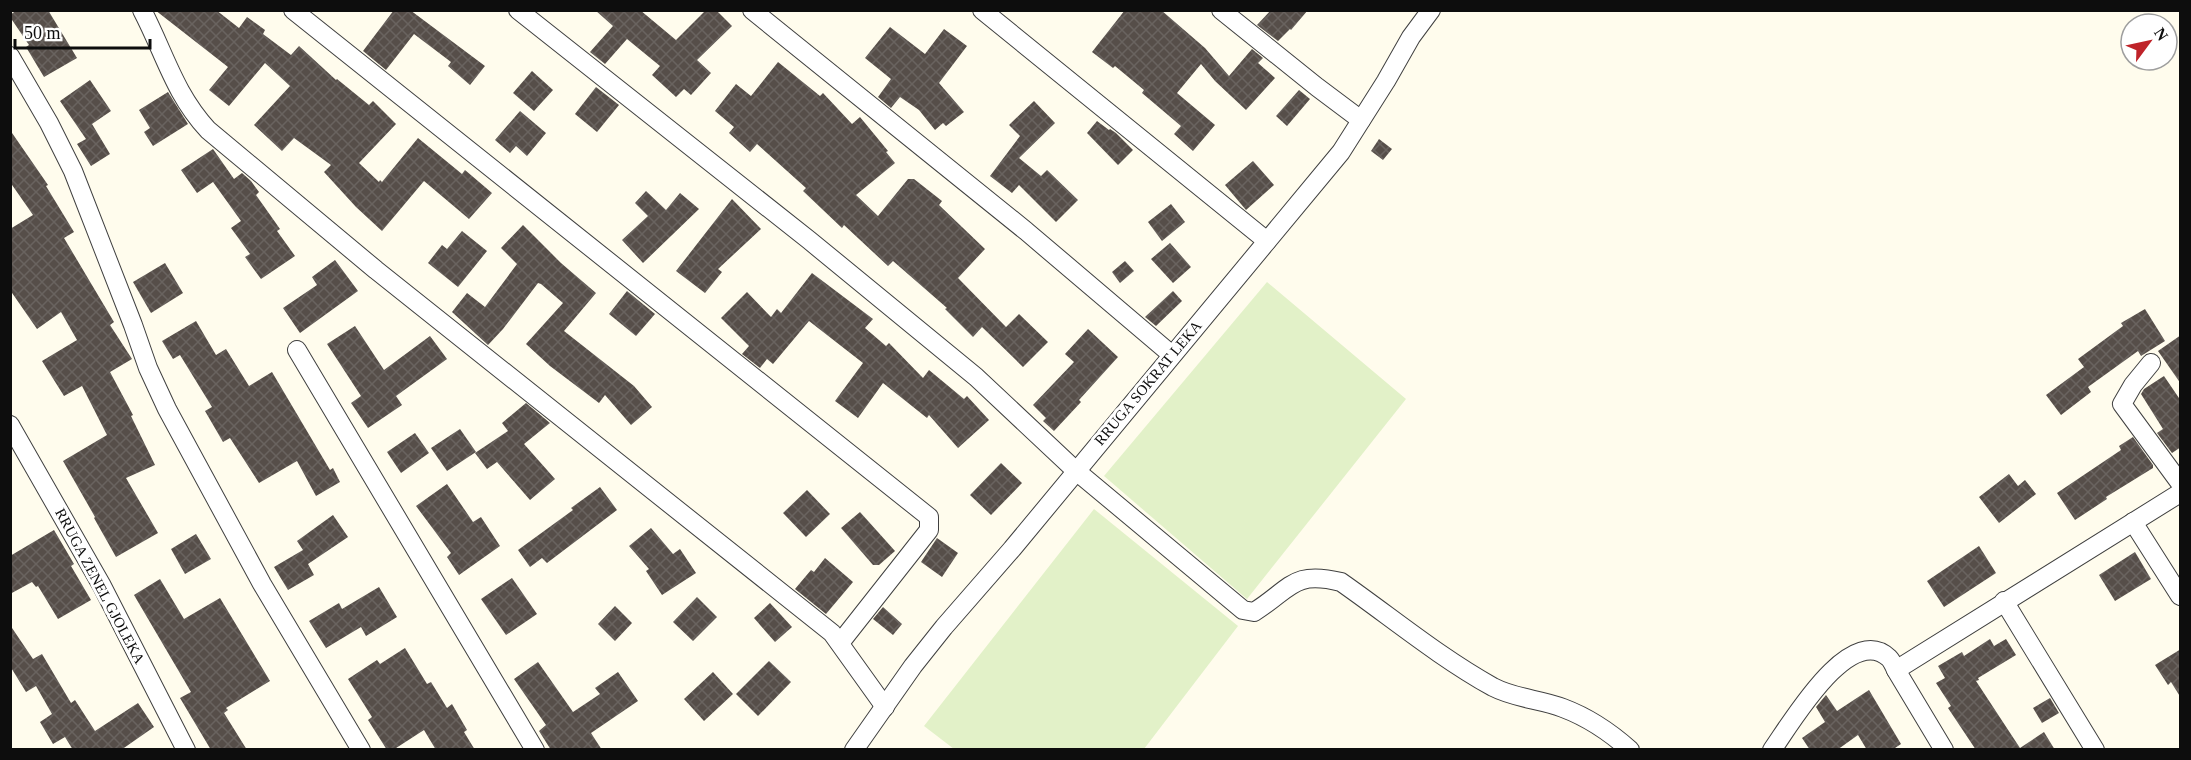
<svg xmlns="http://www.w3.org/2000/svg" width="2191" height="760" viewBox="0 0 2191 760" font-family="'Times New Roman',serif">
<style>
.pitch{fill:#e2f1c8}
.building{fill:url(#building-cross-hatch)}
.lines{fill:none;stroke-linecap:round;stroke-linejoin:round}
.street-casing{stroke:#404040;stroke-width:20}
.street{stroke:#fff;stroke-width:18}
.labels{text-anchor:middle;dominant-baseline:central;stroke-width:6;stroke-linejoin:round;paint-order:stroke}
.street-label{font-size:15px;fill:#0d0d0d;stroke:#fff}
</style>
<defs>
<pattern id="building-cross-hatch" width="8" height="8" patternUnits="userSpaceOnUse" patternTransform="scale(1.5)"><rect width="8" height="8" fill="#564e49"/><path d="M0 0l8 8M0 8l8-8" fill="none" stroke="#69635f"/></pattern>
</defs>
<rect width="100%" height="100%" fill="#fffced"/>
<g class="pitch">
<polygon points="1267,282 1406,399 1247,599 1104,476"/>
<polygon points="1094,509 1238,626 1144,749 954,749 924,726"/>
</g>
<g class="building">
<polygon points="17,10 48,10 77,58 44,77 26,47 29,45 10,17 10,15"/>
<polygon points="155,10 216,10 239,28 247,17 265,30 263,34 291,55 299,46 336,80 337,79 369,105 373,101 396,124 359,163 379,182 380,180 382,182 418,138 462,174 465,170 492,193 469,219 424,181 382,231 356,207 324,172 331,165 294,138 282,151 254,125 290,86 265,63 229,106 209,90 228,67"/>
<polygon points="394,10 410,10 485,66 470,85 448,66 451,62 414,34 386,70 363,51"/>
<polygon points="595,10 640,10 676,40 706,10 716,10 732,26 697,60 711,73 691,95 684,89 676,97 652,75 660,66 627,39 605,64 590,52 613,26"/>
<polygon points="1125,10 1161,10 1205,48 1229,76 1252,49 1263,58 1258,63 1275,78 1246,110 1215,81 1201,64 1177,93 1215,125 1193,151 1174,134 1181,126 1142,93 1144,90 1115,66 1113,68 1092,52"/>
<polygon points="1271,10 1308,10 1291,30 1290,29 1278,41 1257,25"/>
<polygon points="890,27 925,54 944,29 967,46 939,83 964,112 946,126 943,123 935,130 919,110 900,97 891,108 878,97 891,79 865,58"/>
<polygon points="778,62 820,96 823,93 852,124 860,117 888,151 886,152 895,163 856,195 878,216 908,179 914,179 942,201 939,205 985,249 958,278 1006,327 1019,314 1048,342 1023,367 982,327 973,337 945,309 947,308 893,261 888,266 844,225 842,228 803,191 806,188 757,144 750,152 729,133 734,127 715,111 736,84 751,96"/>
<polygon points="532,71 553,90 534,111 513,93"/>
<polygon points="90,80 111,111 92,124 110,154 91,166 77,144 86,139 60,101"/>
<polygon points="596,87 619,105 597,132 575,114"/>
<polygon points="1299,90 1310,99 1287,126 1276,116"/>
<polygon points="168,92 188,124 153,146 144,132 150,128 139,110"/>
<polygon points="1034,101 1055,123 1019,158 1041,176 1047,170 1078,200 1056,222 1019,185 1012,193 990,176 1020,136 1009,125"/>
<polygon points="520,111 546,133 527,156 516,146 510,153 495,140"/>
<polygon points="1097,121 1109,130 1110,129 1116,133 1133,150 1118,165 1087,133"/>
<polygon points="10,130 48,185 46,186 74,232 64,238 114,322 110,325 132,359 110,372 133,415 131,416 155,465 126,478 158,533 116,557 94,518 95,517 63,461 107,435 82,386 64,396 42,361 77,340 61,312 37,329 10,290 10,229 33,215 10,182"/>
<polygon points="1379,139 1392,149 1383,160 1371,151"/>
<polygon points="213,149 234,179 242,173 251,181 259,192 256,195 280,229 277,231 295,256 261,279 245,257 250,254 231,228 241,221 213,182 197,193 181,170"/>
<polygon points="1253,161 1274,185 1246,210 1225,185"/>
<polygon points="646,191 666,210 680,193 699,209 643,263 622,240 648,216 635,203"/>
<polygon points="732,199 761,229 718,269 722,272 705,293 676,271"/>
<polygon points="1171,204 1185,222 1162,241 1148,222"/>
<polygon points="523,225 561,263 596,293 564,331 634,386 652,407 631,425 605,395 599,403 550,366 526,344 563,303 541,284 538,283 503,329 488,345 452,312 467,293 485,307 517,264 501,248"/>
<polygon points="462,231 487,251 458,287 428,263 442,245 447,249"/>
<polygon points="1170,243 1191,267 1173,283 1151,259"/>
<polygon points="335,260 358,291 300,333 283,308 317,285 312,277"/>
<polygon points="1125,261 1134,271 1120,283 1112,272"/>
<polygon points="165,263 183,293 151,313 133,282"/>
<polygon points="812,273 873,319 865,328 886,346 889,343 923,378 929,370 964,399 967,396 989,420 958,448 929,415 927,418 883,383 858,418 835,401 863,363 809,321 773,364 767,359 760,368 742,354 749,346 721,318 747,292 771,317 777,309 781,313"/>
<polygon points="627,291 655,314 636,336 609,314"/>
<polygon points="1173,291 1182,301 1156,326 1145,317"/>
<polygon points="2145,309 2165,341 2141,356 2138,351 2088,387 2091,392 2061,415 2046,395 2084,367 2078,359 2123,326 2121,323"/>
<polygon points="196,321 216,355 226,349 249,386 272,372 330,470 333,468 340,482 316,496 297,461 259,483 230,438 223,442 205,411 212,407 180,355 173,359 162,341"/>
<polygon points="355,326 384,370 430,336 447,359 396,396 402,405 368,428 351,403 361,396 327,344"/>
<polygon points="1088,329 1118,357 1079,400 1081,402 1054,431 1043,421 1046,418 1033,405 1074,362 1065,354"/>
<polygon points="2181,335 2181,384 2158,351"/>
<polygon points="2164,376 2181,401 2181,447 2172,453 2157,433 2163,429 2141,394 2144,389"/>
<polygon points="526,403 550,423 524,444 555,479 530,500 497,462 487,469 475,453 508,431 502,423"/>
<polygon points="460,429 476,452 447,471 431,448"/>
<polygon points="415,433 429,453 401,473 387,452"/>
<polygon points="2133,437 2153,465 2153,468 2106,497 2107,499 2075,520 2057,493 2121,450 2119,446"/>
<polygon points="1001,463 1022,483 991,515 970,495"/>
<polygon points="2009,474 2018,486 2025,480 2036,494 1999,523 1979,497"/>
<polygon points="447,484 473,522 481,517 500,546 459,575 447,557 451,553 416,506"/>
<polygon points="600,487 617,510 547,563 542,558 530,567 518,550 573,510 571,508"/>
<polygon points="807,490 830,514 806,537 783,513"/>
<polygon points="860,512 895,551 879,565 873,565 841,528"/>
<polygon points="333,515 348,537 308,564 314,575 288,590 274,567 303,550 297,541"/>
<polygon points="651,528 673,554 680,549 696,573 662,595 646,571 649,569 629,546"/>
<polygon points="54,530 74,564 71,566 91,600 58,619 38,586 36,587 32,582 10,594 10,556"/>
<polygon points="196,534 211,559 185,574 171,549"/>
<polygon points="937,538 958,553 942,577 921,562"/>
<polygon points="1979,546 1996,573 1944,607 1927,581"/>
<polygon points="2135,552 2151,579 2115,601 2099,575"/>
<polygon points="825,558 853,582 826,614 795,589 811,570 814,572"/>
<polygon points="512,578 537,614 506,635 481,599"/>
<polygon points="160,579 184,619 220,598 270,681 226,708 228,710 224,713 247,750 211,750 180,698 191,692 134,595"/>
<polygon points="379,587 397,617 366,636 361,627 326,648 309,621 339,603 342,609"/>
<polygon points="697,597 717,617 693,641 673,622"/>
<polygon points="770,603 792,627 775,642 754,618"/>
<polygon points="615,606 632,623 615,641 598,624"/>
<polygon points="883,607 902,624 893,635 873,619"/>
<polygon points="10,625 33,659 42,654 71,703 75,700 95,731 138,703 154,727 121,750 73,750 65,737 53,744 40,722 52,714 36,686 26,692 10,666"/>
<polygon points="1990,639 1994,646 2006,639 2016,655 1978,678 1979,680 1976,681 2020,748 2044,732 2055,750 1976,750 1948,708 1951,706 1936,683 1945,678 1938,666 1962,652 1964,656"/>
<polygon points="405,648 427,684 431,682 447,708 452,704 467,730 464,732 475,750 436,750 424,730 393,750 387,750 368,720 372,717 348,679 377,660 380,664"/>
<polygon points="2181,649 2181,698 2171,682 2168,685 2155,665"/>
<polygon points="769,661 791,682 758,716 736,694"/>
<polygon points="538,662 573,712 600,694 595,688 618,672 638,701 591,733 602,750 551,750 539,731 546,725 514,679"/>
<polygon points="713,672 733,694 704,721 684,699"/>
<polygon points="1869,690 1901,744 1892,750 1867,750 1858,735 1837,750 1810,750 1802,738 1825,722 1816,707 1826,695 1837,711"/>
<polygon points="2050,698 2059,713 2042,723 2033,708"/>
</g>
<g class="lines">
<defs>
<g id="street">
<path d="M 142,10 C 165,54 174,93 208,130 L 376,270 L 832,633 L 885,707"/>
<polyline points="293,10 929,517 929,530 840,643"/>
<path d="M 518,10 L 809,240 L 976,377 L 1075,470 L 1243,610 L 1254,612 C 1291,589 1292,570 1341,582 C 1391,617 1439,657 1493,687 C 1516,699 1540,699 1563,708 C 1587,717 1611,733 1630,750"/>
<polyline points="752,10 1026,231 1172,355"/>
<polyline points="982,10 1267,241"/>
<polyline points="1221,10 1317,87 1361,120"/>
<polyline points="10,56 49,123 73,171 133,325 148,368 167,409 262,584 361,750"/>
<polyline points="297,350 535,750"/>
<polyline points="2151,363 2133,385 2122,404 2180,483"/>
<polyline points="10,425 102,586 186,750"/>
<polyline points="2133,522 2180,596"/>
<polyline points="2004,601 2095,750"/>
<polyline points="854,750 913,666 944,627 1012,549 1341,152 1386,81 1411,37 1431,10"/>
<path d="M 1772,750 C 1790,725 1850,621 1889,658 C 1892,661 1894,666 1896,670"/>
<polyline points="1944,750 1896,670 2180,493"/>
</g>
</defs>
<use href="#street" class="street-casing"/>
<use href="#street" class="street"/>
</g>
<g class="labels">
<g class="street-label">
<text transform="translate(1148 383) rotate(-50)">RRUGA SOKRAT LEKA</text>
<text transform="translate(100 586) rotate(62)">RRUGA ZENEL GJOLEKA</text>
</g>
</g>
<rect width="2191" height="760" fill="none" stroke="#0d0d0d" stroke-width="24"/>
<g transform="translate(2149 42) rotate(57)"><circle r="28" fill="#ffffff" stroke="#9e9e9e" stroke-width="1.5"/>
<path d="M0-4.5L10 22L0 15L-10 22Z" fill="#bf2329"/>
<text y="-9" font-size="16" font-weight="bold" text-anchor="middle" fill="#0d0d0d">N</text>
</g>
<path d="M15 39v9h135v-9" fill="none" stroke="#0d0d0d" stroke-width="3"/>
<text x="24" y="39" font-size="18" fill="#0d0d0d" stroke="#ffffff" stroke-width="4.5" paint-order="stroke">50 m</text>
</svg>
